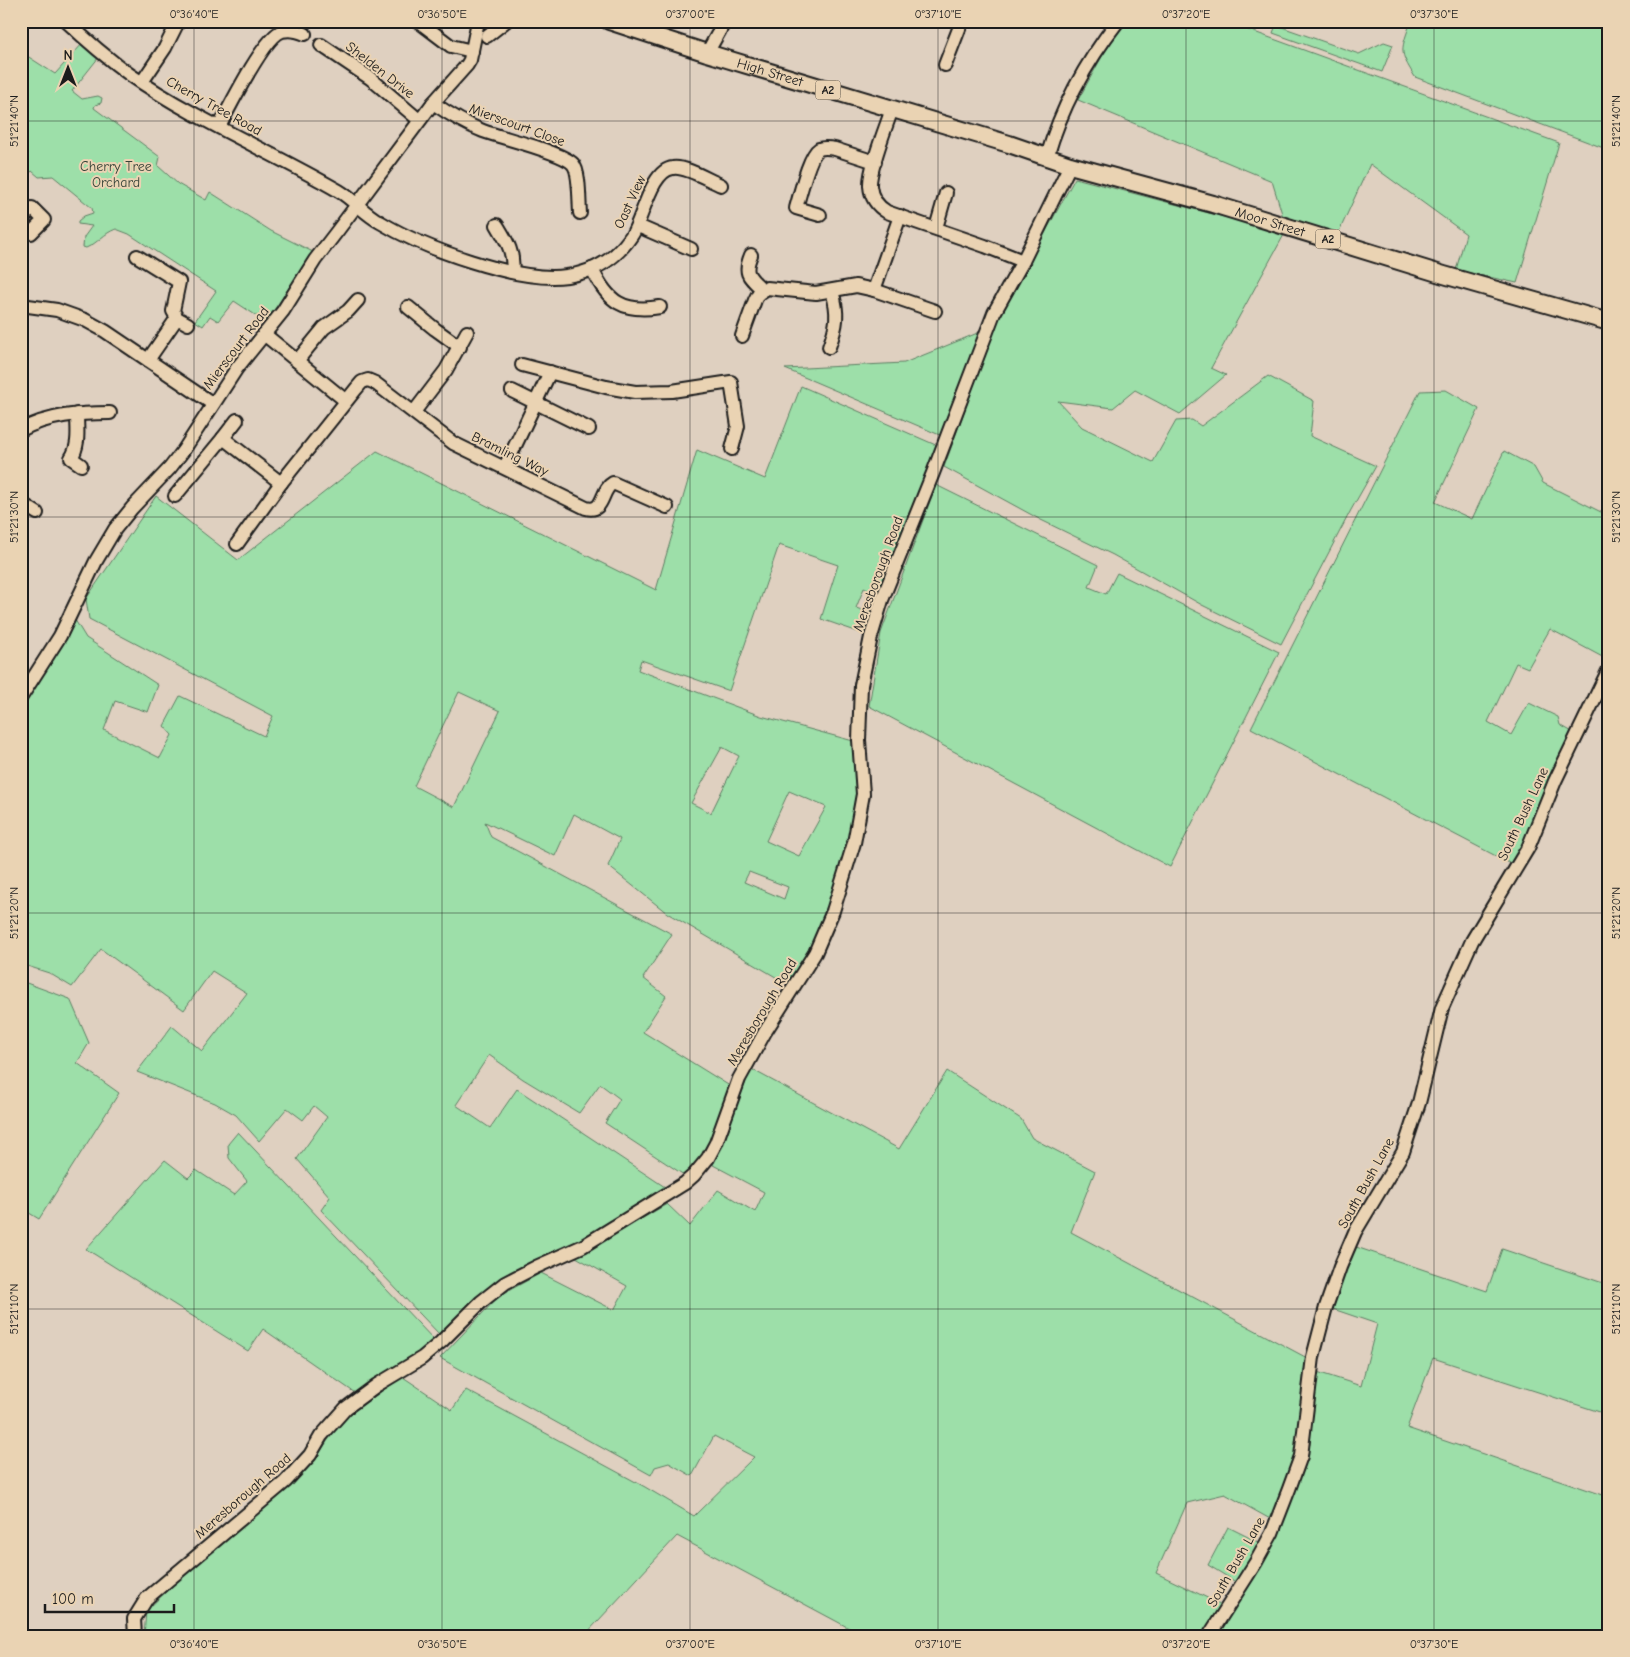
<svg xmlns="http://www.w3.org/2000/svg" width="1630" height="1657" viewBox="0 0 1630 1657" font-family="'Comic Neue',sans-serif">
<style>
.green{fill:#9ddfa9;stroke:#5c7e62;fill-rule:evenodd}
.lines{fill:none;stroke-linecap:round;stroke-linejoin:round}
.minor-casing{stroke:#1c1c1c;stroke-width:16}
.major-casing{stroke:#1c1c1c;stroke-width:20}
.minor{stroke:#ead3b3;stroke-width:12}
.major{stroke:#ead3b3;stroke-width:16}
.ticks{fill:none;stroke:#1c1c1c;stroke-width:1;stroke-opacity:0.45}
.labels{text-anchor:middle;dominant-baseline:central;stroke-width:4;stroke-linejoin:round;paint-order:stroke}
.shield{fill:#ead3b3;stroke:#5a5349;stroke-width:1}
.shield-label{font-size:12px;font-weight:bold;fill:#1c1c1c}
.street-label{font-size:14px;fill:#1c1c1c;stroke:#ead3b3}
.park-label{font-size:14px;fill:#364338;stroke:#ead3b3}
.neatline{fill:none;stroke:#1c1c1c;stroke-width:2}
.ticks-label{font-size:12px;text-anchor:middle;fill:#1c1c1c}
</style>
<rect width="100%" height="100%" fill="#dfd0c0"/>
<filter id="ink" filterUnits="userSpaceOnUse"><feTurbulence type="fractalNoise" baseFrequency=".02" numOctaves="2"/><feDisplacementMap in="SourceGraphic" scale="10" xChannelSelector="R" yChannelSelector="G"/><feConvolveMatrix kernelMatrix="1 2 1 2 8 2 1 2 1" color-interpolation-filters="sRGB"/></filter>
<g filter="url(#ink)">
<g class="green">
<polygon points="1129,21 1229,21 1246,29 1559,143 1517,283 1456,270 1466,234 1370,164 1338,234 1283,217 1272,181 1078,100 1115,33"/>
<path d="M 1411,21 L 1609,21 L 1609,150 L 1415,77 C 1398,50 1401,51 1411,21 Z"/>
<polygon points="1276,25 1359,54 1384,42 1393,45 1382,72 1273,33"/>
<path d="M 83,43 L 99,57 L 72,91 L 82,99 L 98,96 L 102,98 L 101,103 L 95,105 L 94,108 L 160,157 L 158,166 L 178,184 L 206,200 L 210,192 L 271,231 L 313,252 L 266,322 L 234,301 L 218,321 L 210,316 L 203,326 L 195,321 L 216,291 L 129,234 L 116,229 C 104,233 98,243 86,248 L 83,247 L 84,237 L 92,226 L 78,224 L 78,221 L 84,216 L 93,213 L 92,208 L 53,176 L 39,177 L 32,171 L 26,176 L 21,171 L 21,52 L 55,74 Z"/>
<polygon points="1075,178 1285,233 1211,368 1226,375 1180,414 1135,390 1113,408 1058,401 1082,427 1153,462 1176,421 1192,420 1201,426 1268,376 1314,401 1310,436 1376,466 1351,510 1281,644 1202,605 1113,555 1041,520 944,467 998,319"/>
<polygon points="980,332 942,436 785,369 904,363"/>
<path d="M 801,386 L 938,446 L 867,635 L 821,619 L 838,565 L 779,545 L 729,691 L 641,660 L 638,670 L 761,716 L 857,742 L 855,821 L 824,918 L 791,986 L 667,913 L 608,866 L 620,839 L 574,814 L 555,856 L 485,822 L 491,837 L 672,934 L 643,978 L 666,996 L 643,1032 L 733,1088 L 707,1154 L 687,1177 L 605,1123 L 620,1099 L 600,1084 L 579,1113 L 523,1079 L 489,1055 L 456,1105 L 490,1128 L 517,1089 L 668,1189 L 566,1251 L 502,1280 L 440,1335 L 321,1210 L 330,1197 L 297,1159 L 327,1117 L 314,1106 L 303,1120 L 287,1108 L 259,1141 L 236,1115 L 215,1103 L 137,1072 L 172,1026 L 202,1051 L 247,993 L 212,971 L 184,1010 L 101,949 L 72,987 L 49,973 L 21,964 L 21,710 L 75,620 L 86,638 L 158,685 L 148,712 L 115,701 L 104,730 L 160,758 L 172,735 L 164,726 L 180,696 L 264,736 L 273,716 L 89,619 L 86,599 L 156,496 L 238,560 L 377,451 L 656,590 L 697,450 L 765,479 ZM 864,588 L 870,591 L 868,598 L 872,600 L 870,606 L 873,608 L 871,613 L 856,608 ZM 459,692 L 500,711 L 454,807 L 414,786 ZM 722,747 L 739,756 L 711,813 L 691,803 ZM 789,791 L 826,807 L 799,856 L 766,841 ZM 749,872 L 788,887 L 784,899 L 744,882 Z"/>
<polygon points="1446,390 1479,409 1435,502 1472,519 1504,451 1534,467 1543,483 1609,516 1608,660 1550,629 1528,668 1516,663 1488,722 1511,735 1529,703 1558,717 1560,725 1576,734 1515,866 1251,728 1420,391"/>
<polygon points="936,485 1098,565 1089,587 1106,594 1117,573 1279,652 1170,867 869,706 881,633"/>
<polygon points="21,981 70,999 89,1043 77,1063 119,1093 39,1219 21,1208"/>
<polygon points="751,1069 899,1149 947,1071 1021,1119 1032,1138 1095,1171 1071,1232 1309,1359 1297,1454 1272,1520 1225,1494 1187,1503 1156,1573 1224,1606 1207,1636 1155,1636 1151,1633 1150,1636 864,1636 677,1536 584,1636 144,1636 146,1611 179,1579 314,1462 342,1418 403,1377 452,1410 466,1390 645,1487 694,1516 754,1457 714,1436 692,1476 669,1463 655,1467 651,1475 440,1358 499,1296 541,1273 614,1310 627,1286 576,1257 667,1204 690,1226 718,1190 755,1212 764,1192 713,1165"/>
<polygon points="238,1132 435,1341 358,1395 263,1329 248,1351 86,1249 165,1160 188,1178 196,1170 234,1195 247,1181 229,1158 228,1144"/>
<polygon points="1353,1246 1487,1291 1502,1249 1609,1285 1609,1415 1433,1358 1407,1428 1609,1497 1609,1636 1217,1636 1254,1578 1287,1504 1314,1371 1361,1386 1377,1324 1333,1309"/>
<polygon points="1228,1527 1262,1544 1239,1584 1208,1565"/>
</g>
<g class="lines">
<defs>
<g id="minor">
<path d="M 66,21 C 86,40 107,58 129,74 C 195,120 270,151 339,191 C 354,200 365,214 380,222 C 423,248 518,283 567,276 C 594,272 617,258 632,235 C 643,218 651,170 673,168 C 686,166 708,180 721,185"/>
<polyline points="418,21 451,46 472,51"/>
<polyline points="487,36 506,21"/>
<polyline points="321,45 370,78 419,120"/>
<polyline points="707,53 725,21"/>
<polyline points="945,65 962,21"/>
<polyline points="142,82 165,48 178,22"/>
<path d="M 433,103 C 449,114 465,124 483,131 C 502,138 562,152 573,164 C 580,172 579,202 580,213"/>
<path d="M 892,109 C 886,127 869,169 870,186 C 871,198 877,206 887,212 L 985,246 L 1023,261"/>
<path d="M 219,127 C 229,108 264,37 282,31 C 290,29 298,31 305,34"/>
<path d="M 1047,157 C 1061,108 1087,61 1118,21"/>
<path d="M 820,215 L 796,208 C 800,195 809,155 819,149 C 824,147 830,148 835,149 L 875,162"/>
<polyline points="21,220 32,208 44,220 31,233 21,225"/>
<path d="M 497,225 C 506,240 515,253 512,272"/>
<polyline points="638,226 691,249"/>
<polyline points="936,228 946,193"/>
<path d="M 751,255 C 743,274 749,277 763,290"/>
<polyline points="137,256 179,282 173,311 177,318 188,324"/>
<path d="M 592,269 C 608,302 623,313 660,307"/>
<polyline points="874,290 935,311"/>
<polyline points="21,305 57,310 85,320 105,331 213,404"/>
<polyline points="408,307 435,329 460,347"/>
<polyline points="264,334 346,401"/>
<polyline points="742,336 755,300 758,294 767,288 816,293 856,286 874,290 900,216"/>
<path d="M 829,347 C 837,325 839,314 832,291"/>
<polyline points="148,360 177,318"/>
<polyline points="297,361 324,328 348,311 358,300"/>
<polyline points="522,365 606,387 635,392 672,391 731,382 738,426 732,449"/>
<polyline points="512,391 589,429"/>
<polyline points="414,412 446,370 467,332"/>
<path d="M 77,414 C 77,429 80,445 71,458 L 81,465"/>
<path d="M 21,430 C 49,415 79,413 110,413"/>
<polyline points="223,438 237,420"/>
<polyline points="505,467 550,372"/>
<polyline points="175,496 223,438 281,483"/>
<polyline points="21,503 37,513"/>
<path d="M 237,544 L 281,483 L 356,389 L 362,382 L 368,380 L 375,383 L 453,443 L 586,508 C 605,513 600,490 613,483 L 667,507"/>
<polyline points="21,697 60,636 96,561 115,529 132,508 170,468 183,451 237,368 283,311 315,260 338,230 433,103 467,65 470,60 478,21"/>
<polyline points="135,1636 134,1619 147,1598 285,1482 310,1455 321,1436 346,1408 377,1385 422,1358 441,1342 481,1302 505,1283 536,1267 583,1246 685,1183 694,1175 708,1158 716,1143 739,1079 765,1032 815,953 833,911 854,843 863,794 859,740 861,685 871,637 882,600 933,473 994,313 1023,261 1070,165"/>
<polyline points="1209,1636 1256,1562 1272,1533 1289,1489 1301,1456 1313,1357 1326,1307 1340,1267 1355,1232 1403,1152 1419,1103 1442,1008 1472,941 1528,848 1555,781 1609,669"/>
</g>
<g id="major">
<path id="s1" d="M 609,21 L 707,53 L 1009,144 L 1070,165 L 1213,204 L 1444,275 L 1609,322"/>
</g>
</defs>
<use href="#minor" class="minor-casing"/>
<use href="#major" class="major-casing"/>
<use href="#minor" class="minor"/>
<use href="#major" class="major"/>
</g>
</g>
<path class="ticks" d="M 194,21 L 194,1636M 442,21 L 442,1636M 690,21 L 690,1636M 938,21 L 938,1636M 1186,21 L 1186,1636M 1434,21 L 1434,1636M 21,121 L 1609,121M 21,517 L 1609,517M 21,913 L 1609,913M 21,1309 L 1609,1309"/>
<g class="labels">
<g class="shield">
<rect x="815.5" y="80.5" width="25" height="19" rx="4"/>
<rect x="1315.5" y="229.5" width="25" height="19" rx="4"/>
</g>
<g class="shield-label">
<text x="828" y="90">A2</text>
<text x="1328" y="239">A2</text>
</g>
<g class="street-label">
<text transform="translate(380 70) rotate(38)">Shelden Drive</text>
<text stroke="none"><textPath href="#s1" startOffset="169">High Street</textPath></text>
<text transform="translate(214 106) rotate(29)">Cherry Tree Road</text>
<text transform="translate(517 125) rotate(20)">Mierscourt Close</text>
<text transform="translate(630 202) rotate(-65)">Oast View</text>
<text stroke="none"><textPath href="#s1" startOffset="691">Moor Street</textPath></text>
<text transform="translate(236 348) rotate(-53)">Mierscourt Road</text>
<text transform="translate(510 454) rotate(26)">Bramling Way</text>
<text transform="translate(878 574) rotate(-70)">Meresborough Road</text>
<text transform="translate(1523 814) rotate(-65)">South Bush Lane</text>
<text transform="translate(762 1012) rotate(-59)">Meresborough Road</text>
<text transform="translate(1366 1183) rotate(-61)">South Bush Lane</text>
<text transform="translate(243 1496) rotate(-41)">Meresborough Road</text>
<text transform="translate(1236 1562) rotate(-60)">South Bush Lane</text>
</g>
<g class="park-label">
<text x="116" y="166">Cherry Tree<tspan x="116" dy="16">Orchard</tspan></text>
</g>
</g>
<rect width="1630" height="1657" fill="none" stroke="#ead3b3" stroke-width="55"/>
<g transform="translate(68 68)" stroke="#ead3b3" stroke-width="4" paint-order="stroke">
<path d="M0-4L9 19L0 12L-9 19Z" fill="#1c1c1c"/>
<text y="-8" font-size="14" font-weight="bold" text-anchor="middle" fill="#1c1c1c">N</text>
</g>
<path d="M45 1604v8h129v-8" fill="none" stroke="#1c1c1c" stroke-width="2.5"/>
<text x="52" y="1604" font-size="15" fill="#1c1c1c" stroke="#ead3b3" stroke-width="4" paint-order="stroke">100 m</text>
<rect x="28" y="28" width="1574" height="1602" class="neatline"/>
<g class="ticks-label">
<text x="194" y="18">0°36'40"E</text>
<text x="442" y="18">0°36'50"E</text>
<text x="690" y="18">0°37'00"E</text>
<text x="938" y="18">0°37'10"E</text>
<text x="1186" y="18">0°37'20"E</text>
<text x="1434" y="18">0°37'30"E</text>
<text transform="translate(14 121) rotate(-90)" y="4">51°21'40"N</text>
<text transform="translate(1616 121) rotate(-90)" y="4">51°21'40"N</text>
<text transform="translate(14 517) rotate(-90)" y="4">51°21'30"N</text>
<text transform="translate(1616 517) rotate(-90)" y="4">51°21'30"N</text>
<text transform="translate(14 913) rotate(-90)" y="4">51°21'20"N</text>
<text transform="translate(1616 913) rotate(-90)" y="4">51°21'20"N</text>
<text transform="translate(14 1309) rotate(-90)" y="4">51°21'10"N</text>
<text transform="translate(1616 1309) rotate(-90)" y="4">51°21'10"N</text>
<text x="194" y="1648">0°36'40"E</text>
<text x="442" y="1648">0°36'50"E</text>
<text x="690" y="1648">0°37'00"E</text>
<text x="938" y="1648">0°37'10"E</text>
<text x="1186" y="1648">0°37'20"E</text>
<text x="1434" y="1648">0°37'30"E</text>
</g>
</svg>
